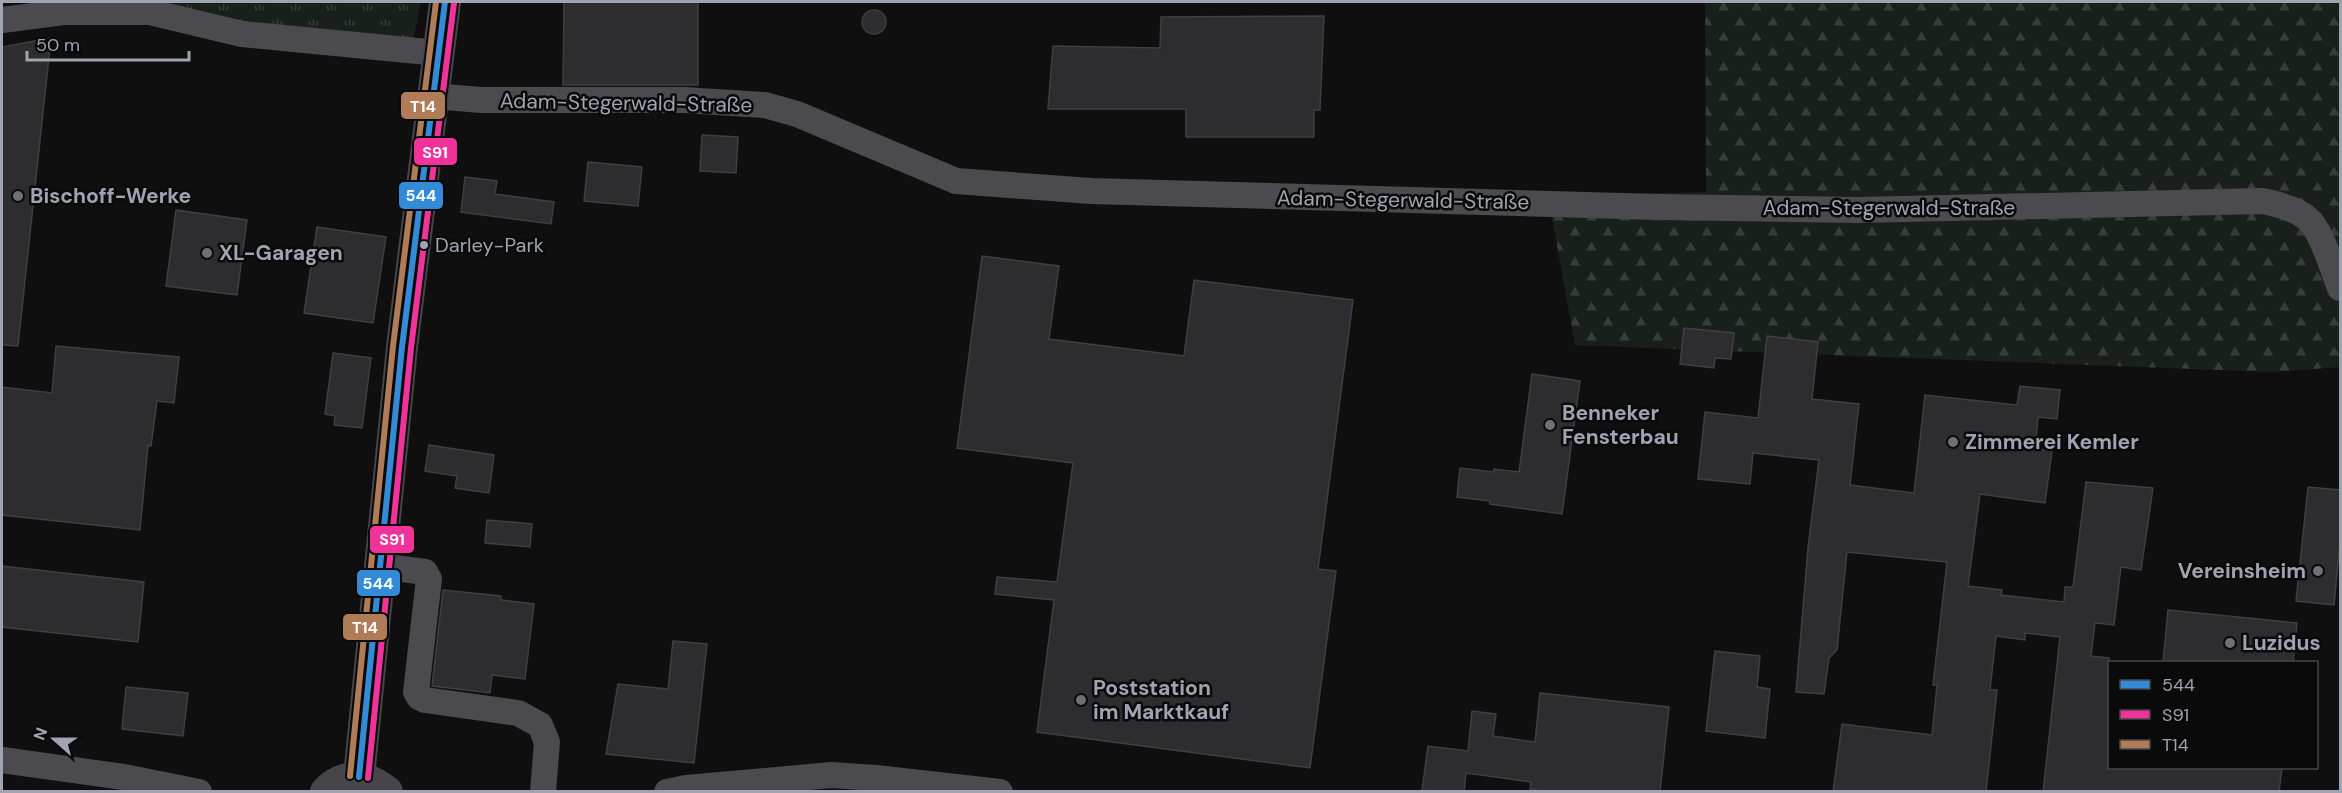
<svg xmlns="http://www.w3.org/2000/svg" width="2342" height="793" viewBox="0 0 2342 793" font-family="'DM Sans',sans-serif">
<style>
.grass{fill:url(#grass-tufts)}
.forest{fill:url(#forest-firs)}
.building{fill:#2d2d2f;stroke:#3e3f44;stroke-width:1.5}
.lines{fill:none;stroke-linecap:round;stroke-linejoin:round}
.minor{stroke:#4a4a4f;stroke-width:26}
.major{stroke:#46464a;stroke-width:32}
.bus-1-casing{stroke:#0a0a0b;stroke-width:10}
.bus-2-casing{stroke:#0a0a0b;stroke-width:10}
.bus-3-casing{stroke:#0a0a0b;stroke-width:10}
.bus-1{stroke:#338bd7;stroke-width:6}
.bus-2{stroke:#ef339a;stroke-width:6}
.bus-3{stroke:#b07c57;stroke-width:6}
.poi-dot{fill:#6d6f79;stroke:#0a0a0b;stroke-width:2}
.bus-dot{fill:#9fa3b2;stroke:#0a0a0b;stroke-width:2}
.labels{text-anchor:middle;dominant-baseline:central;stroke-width:5;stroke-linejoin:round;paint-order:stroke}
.bus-label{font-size:20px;fill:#9fa3b2;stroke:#0a0a0b;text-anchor:start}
.street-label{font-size:21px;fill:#9fa3b2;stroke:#0a0a0b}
.poi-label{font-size:21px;font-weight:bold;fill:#9fa3b2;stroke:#0a0a0b;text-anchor:start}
.line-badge{stroke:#0a0a0b;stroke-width:2}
.badge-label{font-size:16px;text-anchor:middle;font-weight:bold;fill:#fff}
</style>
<defs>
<pattern id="grass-tufts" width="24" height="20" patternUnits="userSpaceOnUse" patternTransform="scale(1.5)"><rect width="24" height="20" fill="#19201b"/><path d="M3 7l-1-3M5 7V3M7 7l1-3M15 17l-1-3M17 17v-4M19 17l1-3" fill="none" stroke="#373d3a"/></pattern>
<pattern id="forest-firs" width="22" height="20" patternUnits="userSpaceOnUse" patternTransform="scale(1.5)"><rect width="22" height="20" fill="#19201b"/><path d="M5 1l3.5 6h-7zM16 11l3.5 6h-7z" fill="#373d3a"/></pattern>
</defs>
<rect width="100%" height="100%" fill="#0f0f10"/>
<polygon class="grass" points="155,2 421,2 413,40 232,23"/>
<polygon class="forest" points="1705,2 2340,2 2340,367 2271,372 1575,345 1548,196 1706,192"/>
<g class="building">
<polygon points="564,2 698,2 698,85 563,85"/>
<circle cx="874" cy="22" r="12"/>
<polygon points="1324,16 1320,110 1314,110 1314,137 1186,137 1186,109 1048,109 1053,46 1160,48 1161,17"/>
<polygon points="51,38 18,346 2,345 2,47"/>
<polygon points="702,135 738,137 736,173 700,171"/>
<polygon points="588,162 642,167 638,206 584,201"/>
<polygon points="465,177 497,181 495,194 554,202 551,224 461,212"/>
<polygon points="176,210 247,220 237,295 166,286"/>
<polygon points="317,227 386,237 373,323 304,313"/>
<polygon points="982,256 1059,266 1049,339 1184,356 1194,280 1353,300 1318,569 1336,571 1310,768 1037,732 1054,600 995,594 997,577 1057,582 1073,463 957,448"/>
<polygon points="1684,328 1734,333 1731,359 1715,358 1714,368 1680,364"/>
<polygon points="1767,336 1818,342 1812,399 1859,404 1850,485 1914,493 1925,395 2017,405 2020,386 2060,390 2057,419 2038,417 2035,449 2052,451 2045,503 1980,494 1968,586 2002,590 2001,595 2064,602 2065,587 2073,587 2086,482 2153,488 2141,570 2121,567 2114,625 2095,623 2091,656 2109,658 2109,768 2282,768 2279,792 2043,792 2060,637 2025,633 2025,640 1996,636 1990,690 1997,690 1986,792 1833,792 1842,724 1932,735 1937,685 1933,685 1947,562 1847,552 1837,650 1829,658 1824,694 1796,692 1808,548 1819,460 1753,453 1750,484 1698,479 1705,412 1758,418"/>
<polygon points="56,346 179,357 174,403 157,401 151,446 148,446 140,530 2,515 2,387 52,393"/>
<polygon points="333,353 371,358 362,428 334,425 335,416 325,414"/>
<polygon points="1532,374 1580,381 1562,514 1490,504 1490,501 1457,497 1460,468 1494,472 1494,469 1519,472"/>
<polygon points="429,445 494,455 489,493 455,488 457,476 425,471"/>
<polygon points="2308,487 2340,490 2340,541 2334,605 2296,601"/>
<polygon points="487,520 532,524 530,547 485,543"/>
<polygon points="2,566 144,582 138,642 2,627"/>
<polygon points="443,590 501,596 501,600 534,604 525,679 492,675 490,693 432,686"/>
<polygon points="2168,610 2297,623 2293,663 2163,663"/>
<polygon points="673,641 707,644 694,763 606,754 618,684 668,689"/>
<polygon points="1715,651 1760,656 1757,687 1770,689 1765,738 1706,731"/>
<polygon points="126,687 188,693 183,736 122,729"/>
<polygon points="1540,693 1669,707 1660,792 1552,792 1530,789 1531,782 1466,773 1464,792 1422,790 1428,746 1468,751 1472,711 1496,714 1493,736 1535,742"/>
</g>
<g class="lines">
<g class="minor">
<polyline points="2,20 64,12 150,12 242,34 438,53"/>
<path d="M 434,96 L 481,100 L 684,100 L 765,105 L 797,114 L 956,181 L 1091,191 L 1658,207 L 1858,210 L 2263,201 C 2279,205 2299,209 2311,222 C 2323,236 2333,270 2340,288"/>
<polyline points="379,566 425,572 429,579 416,692 419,697 425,700 518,713 540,725 547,742 543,792"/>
<polyline points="2,760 124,777 199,792"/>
<polyline points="667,792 686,788 831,775 876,778 1000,792"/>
</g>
<g class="major">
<polyline points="359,777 402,347 445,2"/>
<path d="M 326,792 C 344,772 368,776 387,792"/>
</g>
<defs>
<polyline id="bus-1" points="359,777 402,347 445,2"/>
<polyline id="bus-2" points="368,778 411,348 454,3"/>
<polyline id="bus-3" points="350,776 393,346 436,2"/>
</defs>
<use href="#bus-1" class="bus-1-casing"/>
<use href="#bus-2" class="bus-2-casing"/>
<use href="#bus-3" class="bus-3-casing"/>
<use href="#bus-1" class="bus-1"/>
<use href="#bus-2" class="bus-2"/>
<use href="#bus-3" class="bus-3"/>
</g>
<g class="poi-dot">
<circle cx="18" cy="196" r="6"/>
<circle cx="207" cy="253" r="6"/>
<circle cx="1550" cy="425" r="6"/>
<circle cx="1953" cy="442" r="6"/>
<circle cx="2318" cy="571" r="6"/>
<circle cx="2230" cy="643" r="6"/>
<circle cx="1081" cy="700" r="6"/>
</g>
<circle class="bus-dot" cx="424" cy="245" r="5"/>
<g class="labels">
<g class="bus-label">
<text x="435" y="245">Darley-Park</text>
</g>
<g class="street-label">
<text transform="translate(626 103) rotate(1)">Adam-Stegerwald-Straße</text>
<text transform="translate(1403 200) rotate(1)">Adam-Stegerwald-Straße</text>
<text x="1889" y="208">Adam-Stegerwald-Straße</text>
</g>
<g class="poi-label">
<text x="30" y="196">Bischoff-Werke</text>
<text x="219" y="253">XL-Garagen</text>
<text x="1562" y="413">Benneker<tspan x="1562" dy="24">Fensterbau</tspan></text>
<text x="1965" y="442">Zimmerei Kemler</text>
<text x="2306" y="571" text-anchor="end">Vereinsheim</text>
<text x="2242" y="643">Luzidus</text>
<text x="1093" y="688">Poststation<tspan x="1093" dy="24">im Marktkauf</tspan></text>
</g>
</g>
<g class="line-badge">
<rect x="400" y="91" width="46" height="29" rx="6" fill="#b07c57"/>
<rect x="413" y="137" width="45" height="29" rx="6" fill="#ef339a"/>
<rect x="398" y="181" width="46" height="29" rx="6" fill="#338bd7"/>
<rect x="369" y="525" width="46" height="29" rx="6" fill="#ef339a"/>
<rect x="356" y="569" width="45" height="28" rx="6" fill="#338bd7"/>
<rect x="342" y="613" width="46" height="28" rx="6" fill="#b07c57"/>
</g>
<g class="badge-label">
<text x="423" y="112">T14</text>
<text x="435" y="158">S91</text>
<text x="421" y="201">544</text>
<text x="392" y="545">S91</text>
<text x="378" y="589">544</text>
<text x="365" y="633">T14</text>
</g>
<rect width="2342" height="793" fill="none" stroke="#9fa3b2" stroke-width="6"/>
<rect x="2108" y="661" width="210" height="108" fill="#0a0a0b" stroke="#46474e" stroke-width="1.5"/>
<rect x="2120" y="680" width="30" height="9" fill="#338bd7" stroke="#46474e" stroke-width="1.5"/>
<text x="2162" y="691" font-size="18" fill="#9fa3b2">544</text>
<rect x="2120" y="710" width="30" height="9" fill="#ef339a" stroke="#46474e" stroke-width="1.5"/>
<text x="2162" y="721" font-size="18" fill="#9fa3b2">S91</text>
<rect x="2120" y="740" width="30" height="9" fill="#b07c57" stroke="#46474e" stroke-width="1.5"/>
<text x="2162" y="751" font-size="18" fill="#9fa3b2">T14</text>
<g transform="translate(54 739) rotate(291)" stroke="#0a0a0b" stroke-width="4.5" paint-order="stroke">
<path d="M0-4.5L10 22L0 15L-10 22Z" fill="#9fa3b2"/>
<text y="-9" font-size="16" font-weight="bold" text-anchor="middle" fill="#9fa3b2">N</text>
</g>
<path d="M27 51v9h162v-9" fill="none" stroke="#9fa3b2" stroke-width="3"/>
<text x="36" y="51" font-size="18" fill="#9fa3b2" stroke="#0a0a0b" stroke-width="4.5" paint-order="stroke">50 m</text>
</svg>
